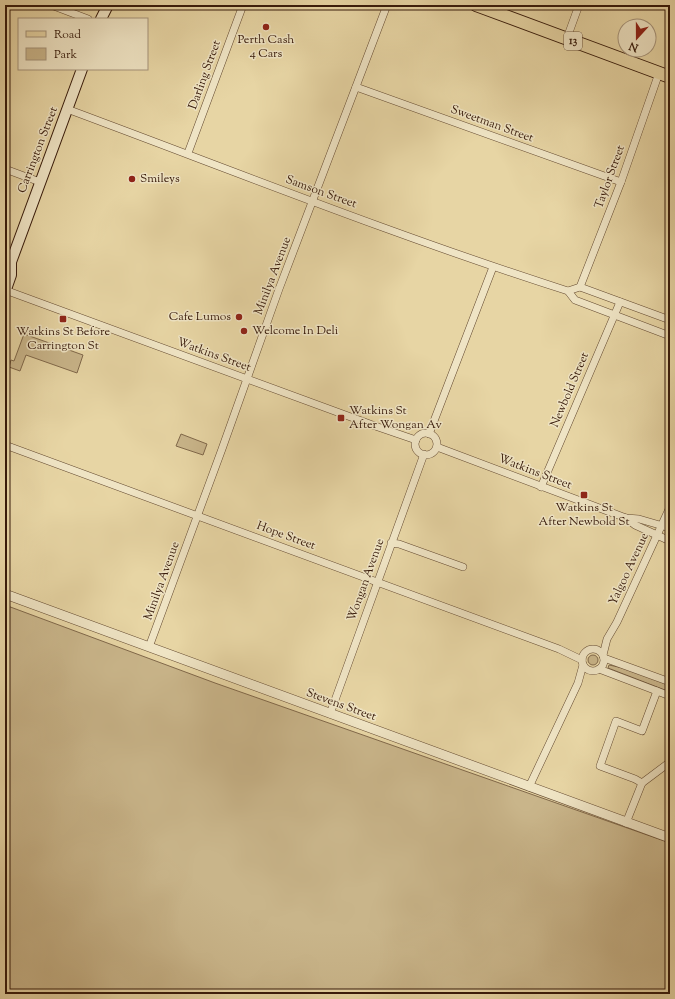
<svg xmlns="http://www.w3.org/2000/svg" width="675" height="999" viewBox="0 0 675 999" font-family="'Sorts Mill Goudy',serif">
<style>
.green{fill:#c9b58a;stroke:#80684a}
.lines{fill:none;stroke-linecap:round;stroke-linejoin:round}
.minor-casing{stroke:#634930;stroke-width:8}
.tertiary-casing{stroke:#634930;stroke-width:10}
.secondary-casing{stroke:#371a0a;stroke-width:12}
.primary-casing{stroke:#371a0a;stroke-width:14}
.minor{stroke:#efe4c4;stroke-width:7}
.tertiary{stroke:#efe4c4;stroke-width:9}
.secondary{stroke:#efe4c4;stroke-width:10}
.primary{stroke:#e7d5a4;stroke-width:12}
.poi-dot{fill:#8f2418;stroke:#efe4c4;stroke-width:1.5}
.labels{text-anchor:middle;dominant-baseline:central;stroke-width:3;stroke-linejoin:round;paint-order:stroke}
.shield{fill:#efe4c4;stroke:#6e5742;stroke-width:1}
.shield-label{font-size:11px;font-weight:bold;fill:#371a0a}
.poi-label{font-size:12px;fill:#371a0a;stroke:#efe4c4}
.street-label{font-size:12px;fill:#371a0a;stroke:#efe4c4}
</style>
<rect width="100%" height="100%" fill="#e7d5a4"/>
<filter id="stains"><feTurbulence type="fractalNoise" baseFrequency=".005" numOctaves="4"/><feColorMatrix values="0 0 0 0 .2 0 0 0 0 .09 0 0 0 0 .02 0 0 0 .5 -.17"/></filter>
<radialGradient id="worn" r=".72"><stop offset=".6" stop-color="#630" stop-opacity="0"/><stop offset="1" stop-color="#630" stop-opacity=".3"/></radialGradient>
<g class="green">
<polygon points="24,334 83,355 77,373 26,355 20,371 9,367 11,360 14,361"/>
<polygon points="181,434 207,444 203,455 176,446"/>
<polygon points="5,605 215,683 670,843 670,994 5,994"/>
<circle cx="593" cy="660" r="5"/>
<polygon points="609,665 637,671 670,683 670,692 608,668"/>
</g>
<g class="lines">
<defs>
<g id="minor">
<polyline points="51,5 88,19"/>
<polyline points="567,38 579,5"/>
<polyline points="356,87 621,182"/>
<path d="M 67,109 C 234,171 399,237 568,291 L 575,300 L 670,336"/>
<polyline points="188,153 243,5"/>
<polyline points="5,169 40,182"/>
<polyline points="580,287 621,182 659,73"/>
<polyline points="5,290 378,427 416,440"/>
<polyline points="568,291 580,287 670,320"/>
<circle cx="426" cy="444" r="11"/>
<polyline points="429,434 493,267"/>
<polyline points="5,445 559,649 582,660"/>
<polyline points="437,447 626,518 639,519 670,528"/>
<polyline points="541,487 620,302"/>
<polyline points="626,518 635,525 670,541"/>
<polyline points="391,543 399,544 463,567"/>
<polyline points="149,647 222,449 279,289 387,5"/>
<circle cx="593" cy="660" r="11"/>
<polyline points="603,655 607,639 617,622 670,507"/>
<polyline points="604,658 670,682"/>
<polyline points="599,669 670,696"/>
<polyline points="330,714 424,454"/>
<polyline points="642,783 635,779 600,766 616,721 642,731 657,691"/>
<polyline points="529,787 578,683 583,665"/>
<polyline points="626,823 642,783 670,762"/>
</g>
<polyline id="tertiary" points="5,594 670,838"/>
<g id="secondary">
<polyline points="101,19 108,5"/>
<polyline points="5,269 11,262 82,69"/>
<polyline points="5,292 11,275 11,262"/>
</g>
<polyline id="primary" points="476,5 670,77"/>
</defs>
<use href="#minor" class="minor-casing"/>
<use href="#tertiary" class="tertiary-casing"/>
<use href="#secondary" class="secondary-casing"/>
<use href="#primary" class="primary-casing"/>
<use href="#minor" class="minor"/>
<use href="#tertiary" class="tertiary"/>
<use href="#secondary" class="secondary"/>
<use href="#primary" class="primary"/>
</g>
<g class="poi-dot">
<circle cx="266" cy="27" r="4"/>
<circle cx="132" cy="179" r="4"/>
<circle cx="239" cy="317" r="4"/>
<rect x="59" y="315" width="8" height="8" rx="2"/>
<circle cx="244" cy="331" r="4"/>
<rect x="337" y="414" width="8" height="8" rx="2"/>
<rect x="580" y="491" width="8" height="8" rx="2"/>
</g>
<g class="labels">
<rect class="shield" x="564" y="32" width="18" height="18" rx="3"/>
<g class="shield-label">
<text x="573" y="41">13</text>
</g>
<g class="poi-label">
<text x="266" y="40">Perth Cash<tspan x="266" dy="14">4 Cars</tspan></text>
<text x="140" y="179" text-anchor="start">Smileys</text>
<text x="231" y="317" text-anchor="end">Cafe Lumos</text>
<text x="252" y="331" text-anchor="start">Welcome In Deli</text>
<text x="63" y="332">Watkins St Before<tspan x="63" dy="14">Carrington St</tspan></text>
<text x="349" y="411" text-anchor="start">Watkins St<tspan x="349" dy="14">After Wongan Av</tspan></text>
<text x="584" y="508">Watkins St<tspan x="584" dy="14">After Newbold St</tspan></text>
</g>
<g class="street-label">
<text transform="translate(205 75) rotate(-70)">Darling Street</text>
<text transform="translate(492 124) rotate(20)">Sweetman Street</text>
<text transform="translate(38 150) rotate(-69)">Carrington Street</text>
<text transform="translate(610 177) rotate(-70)">Taylor Street</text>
<text transform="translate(321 192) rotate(20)">Samson Street</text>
<text transform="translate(273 276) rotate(-69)">Minilya Avenue</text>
<text transform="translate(214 355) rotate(20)">Watkins Street</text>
<text transform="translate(570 390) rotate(-67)">Newbold Street</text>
<text transform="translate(535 472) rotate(21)">Watkins Street</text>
<text transform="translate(286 536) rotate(20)">Hope Street</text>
<text transform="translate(629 569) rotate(-65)">Yalgoo Avenue</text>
<text transform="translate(366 580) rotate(-70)">Wongan Avenue</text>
<text transform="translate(162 581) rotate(-70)">Minilya Avenue</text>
<text transform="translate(341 705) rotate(20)">Stevens Street</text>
</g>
</g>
<rect width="675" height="999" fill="none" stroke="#e7d5a4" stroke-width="20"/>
<rect x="6" y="6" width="663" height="987" fill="none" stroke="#371a0a" stroke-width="2"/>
<rect x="10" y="10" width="655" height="979" fill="none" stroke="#371a0a"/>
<rect x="18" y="18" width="130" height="52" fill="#efe4c4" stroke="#a5937a"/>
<rect x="26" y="31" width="20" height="6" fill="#e7d5a4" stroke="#a5937a"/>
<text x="54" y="38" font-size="12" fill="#371a0a">Road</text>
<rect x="26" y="48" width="20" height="12" fill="#c9b58a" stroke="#a5937a"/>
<text x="54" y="58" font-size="12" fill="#371a0a">Park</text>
<g transform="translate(637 38) rotate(201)"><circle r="19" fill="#efe4c4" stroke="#a5937a"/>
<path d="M0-3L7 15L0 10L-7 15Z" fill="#8f2418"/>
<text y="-6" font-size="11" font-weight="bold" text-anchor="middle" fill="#371a0a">N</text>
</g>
<rect width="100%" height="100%" filter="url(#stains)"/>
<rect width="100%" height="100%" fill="url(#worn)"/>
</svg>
